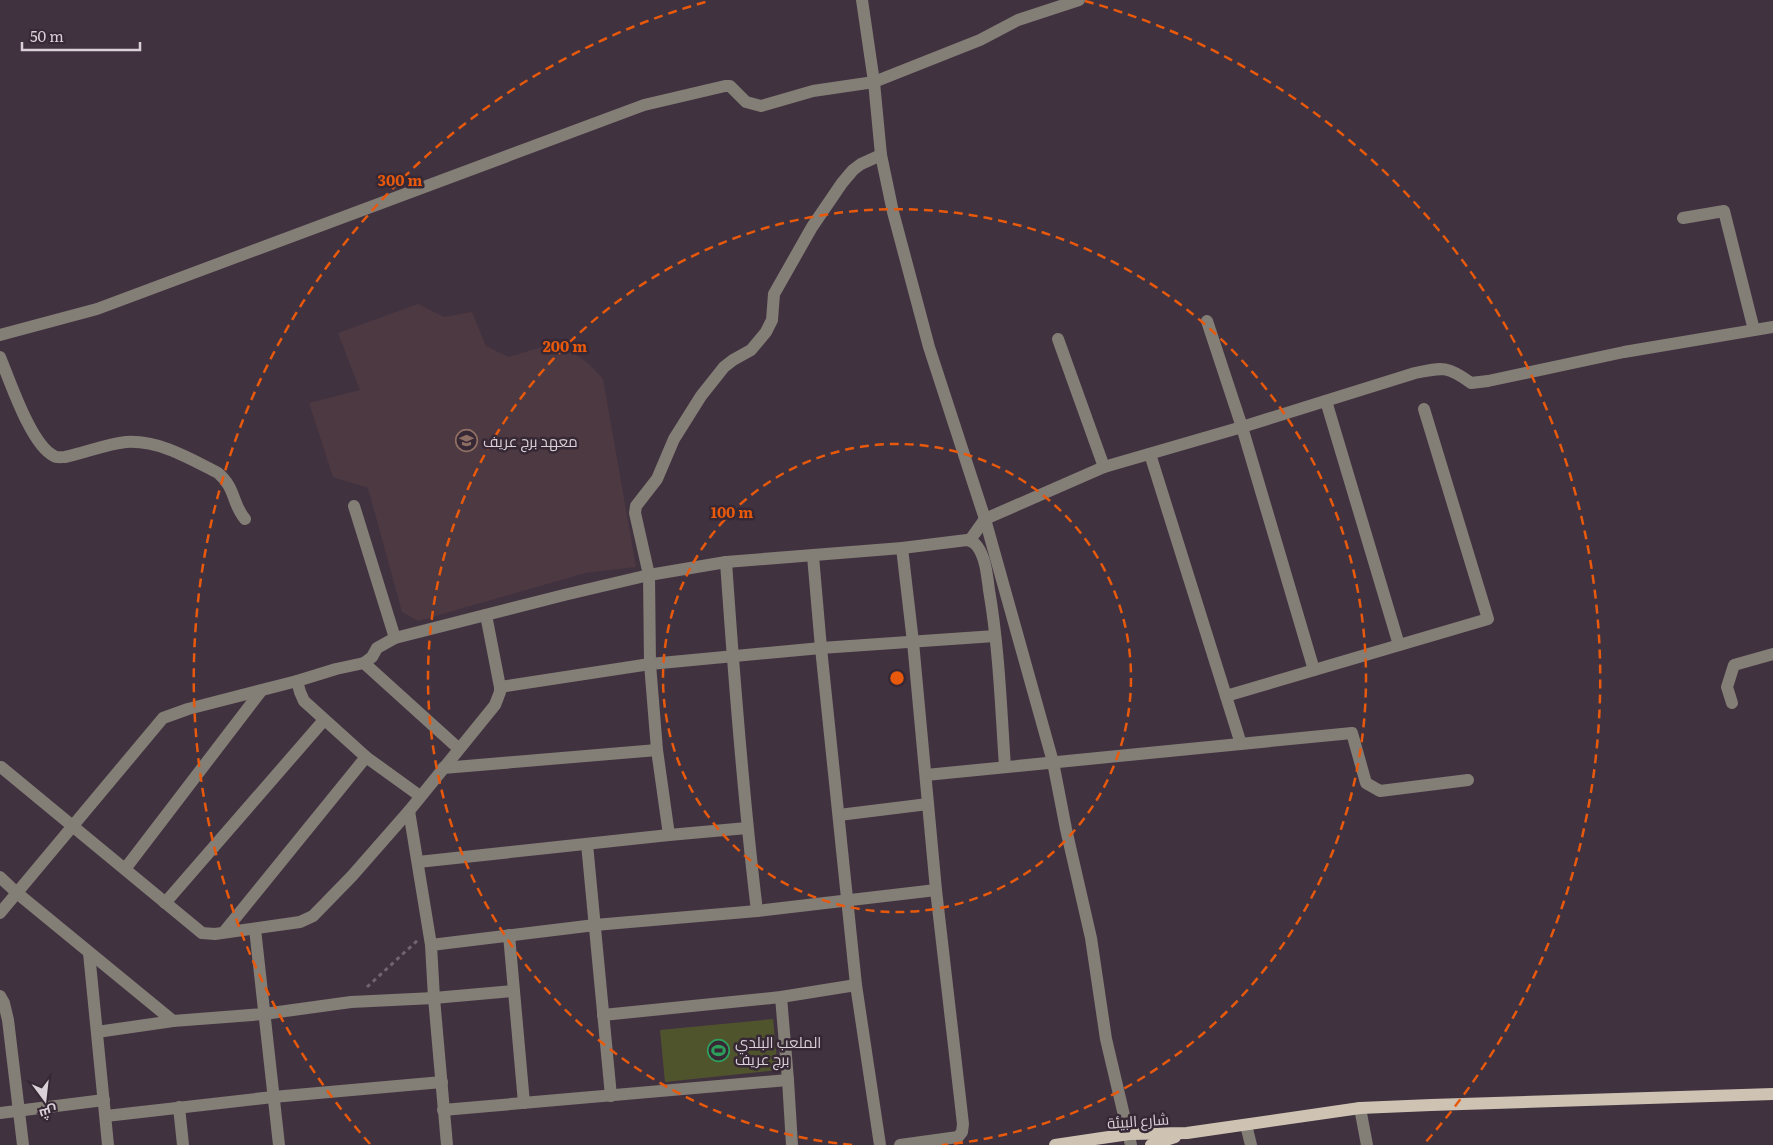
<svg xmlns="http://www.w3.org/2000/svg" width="1773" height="1145" viewBox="0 0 1773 1145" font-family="Literata,Cairo,serif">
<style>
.education{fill:#4d3941}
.green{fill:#50542d}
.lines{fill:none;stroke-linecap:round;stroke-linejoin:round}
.path{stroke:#716470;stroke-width:3;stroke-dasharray:4 4;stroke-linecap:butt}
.minor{stroke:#837e76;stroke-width:12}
.major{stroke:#cec3b2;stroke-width:12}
.ring{fill:none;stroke:#e8590c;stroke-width:2.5;stroke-dasharray:9 6}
.labels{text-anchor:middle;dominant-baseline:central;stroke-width:5;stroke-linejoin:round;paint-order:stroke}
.poi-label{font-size:15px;fill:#d9d0d8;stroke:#372835;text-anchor:start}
.street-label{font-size:15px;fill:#d9d0d8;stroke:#372835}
.centre{fill:#e8590c;stroke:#372835;stroke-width:2.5}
.ring-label{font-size:15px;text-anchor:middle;font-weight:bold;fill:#e8590c;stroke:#372835;stroke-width:5;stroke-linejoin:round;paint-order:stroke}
</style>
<rect width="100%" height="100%" fill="#413240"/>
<polygon class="education" points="418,304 444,317 472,312 486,346 509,357 558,342 589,364 603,379 636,567 585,573 418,621 402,612 368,488 333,477 309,403 360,390 338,333"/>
<polygon class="green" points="773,1019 778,1070 665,1082 660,1030"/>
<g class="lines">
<polyline class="path" points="367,987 418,940"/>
<g class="minor">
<polyline points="862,0 874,82 881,155 893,212 929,347 985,519 1053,762 1066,829 1091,938 1106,1039 1131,1145"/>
<polyline points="1683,218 1724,211 1754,330"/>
<polyline points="1207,321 1242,427 1314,670"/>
<polyline points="0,335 97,309 644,105 725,86 730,86 746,102 761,106 813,91 874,82 980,40 1018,20 1079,0"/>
<polyline points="1058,339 1104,467"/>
<path d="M 0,357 C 10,381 31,445 54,456 C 57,458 61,457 65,457 C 85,453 106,444 126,442 C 159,440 189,458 218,473 C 236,488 232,504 245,519"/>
<polyline points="1326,401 1399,645"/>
<polyline points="1150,454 1241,744"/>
<polyline points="354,506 395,638"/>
<path d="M 970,540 L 985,519 L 1104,467 L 1242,427 L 1415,373 C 1443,367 1448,366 1471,383 L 1488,381 L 1624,352 L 1773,327"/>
<polyline points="813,556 821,648 856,985 880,1145"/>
<path d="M 726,562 C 734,678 743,795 757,911"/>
<polyline points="364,663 336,669 297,681 300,692 304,701 366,757 420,796"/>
<polyline points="500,687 650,664 821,648 995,636"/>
<polyline points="1226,696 1488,619 1424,409"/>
<polyline points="1732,703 1727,687 1734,665 1773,654"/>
<path d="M 458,748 L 364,663 L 372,657 L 377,648 L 395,638 L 564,595 L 649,575 L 726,562 L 902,548 L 967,540 C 971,541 974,542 977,546 C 986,558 987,576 989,590 C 999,648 1001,708 1005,767"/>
<polyline points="1,767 202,933 215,934 300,922 313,916 352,876 409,811 495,705 500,692 500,687 486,615"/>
<polyline points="443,768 657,750"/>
<polyline points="926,775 1352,733 1366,783 1380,791 1468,780"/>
<polyline points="409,811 431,945 434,998 447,1145"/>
<polyline points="839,815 928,804"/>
<polyline points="669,835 657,750 650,664 649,575 635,513 636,506 657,479 674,439 701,396 724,367 733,360 751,350 766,332 772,320 774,294 812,227 842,183 853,170 861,164 881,155"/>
<polyline points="587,844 611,1096"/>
<polyline points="418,862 669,835 747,828"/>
<polyline points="125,869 261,691"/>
<polyline points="0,877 17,893 173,1021"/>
<polyline points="165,903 324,720"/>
<polyline points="0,913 163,718 188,709 297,681"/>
<polyline points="255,929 279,1145"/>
<polyline points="224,932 366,757"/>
<polyline points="509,935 524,1103"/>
<polyline points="431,945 595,925 757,911 936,890"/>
<polyline points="89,953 108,1145"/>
<polyline points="0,996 4,1003 8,1020 23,1145"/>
<polyline points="781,997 788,1080 792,1145"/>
<polyline points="603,1015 781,997 856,985"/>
<polyline points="97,1032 173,1021 264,1014 351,1002 434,998 514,991"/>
<polyline points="179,1107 183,1145"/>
<polyline points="1360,1108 1367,1145"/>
<polyline points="443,1110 788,1080"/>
<polyline points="0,1113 104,1100"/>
<polyline points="106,1116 273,1097 442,1082"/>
<polyline points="1246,1125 1251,1145"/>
<polyline points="900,1145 958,1137 962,1132 963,1124 936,890 913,642 902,548"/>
</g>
<g class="major">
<polyline points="1055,1145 1129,1134 1187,1133 1360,1108 1431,1105 1773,1094"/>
<polyline points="1151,1145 1175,1137"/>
</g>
</g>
<g class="ring">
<circle cx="897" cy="678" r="234"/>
<path d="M852 1145A469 469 0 1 1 942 1145"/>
<path d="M370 1144A703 703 0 0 1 709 1M1085 1A703 703 0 0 1 1424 1144"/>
</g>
<defs>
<symbol id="school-ring" viewBox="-11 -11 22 22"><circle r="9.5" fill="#372835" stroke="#8d6e63" stroke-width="1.5"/><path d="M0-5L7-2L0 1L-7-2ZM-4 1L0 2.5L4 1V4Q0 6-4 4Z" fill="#8d6e63"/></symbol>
<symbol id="stadium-ring" viewBox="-11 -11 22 22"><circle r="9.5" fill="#372835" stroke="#2e9e5b" stroke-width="1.5"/><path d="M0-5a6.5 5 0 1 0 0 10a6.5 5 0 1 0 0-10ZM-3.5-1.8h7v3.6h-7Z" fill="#2e9e5b"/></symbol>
</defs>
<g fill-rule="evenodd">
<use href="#school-ring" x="454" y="428" width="25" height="25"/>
<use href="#stadium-ring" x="706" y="1038" width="25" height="25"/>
</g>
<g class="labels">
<g class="poi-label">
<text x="483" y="440">معهد برج عريف</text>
<text x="735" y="1041">الملعب البلدي<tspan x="735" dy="17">برج عريف</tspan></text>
</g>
<g class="street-label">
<text transform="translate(1138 1120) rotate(-4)">شارع البيئة</text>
</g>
</g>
<circle cx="897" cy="678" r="8" class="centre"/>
<g class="ring-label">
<text x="400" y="186">300 m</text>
<text x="565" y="352">200 m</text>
<text x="732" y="518">100 m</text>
</g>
<g transform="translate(45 1100) rotate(165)" stroke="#372835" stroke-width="4" paint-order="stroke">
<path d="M0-4L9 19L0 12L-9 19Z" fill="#d9d0d8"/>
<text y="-8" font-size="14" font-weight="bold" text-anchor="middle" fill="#d9d0d8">ش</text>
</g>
<path d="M22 42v8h118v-8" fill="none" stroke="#d9d0d8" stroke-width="2.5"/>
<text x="30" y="42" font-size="15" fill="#d9d0d8" stroke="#372835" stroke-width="4" paint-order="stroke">50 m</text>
</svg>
